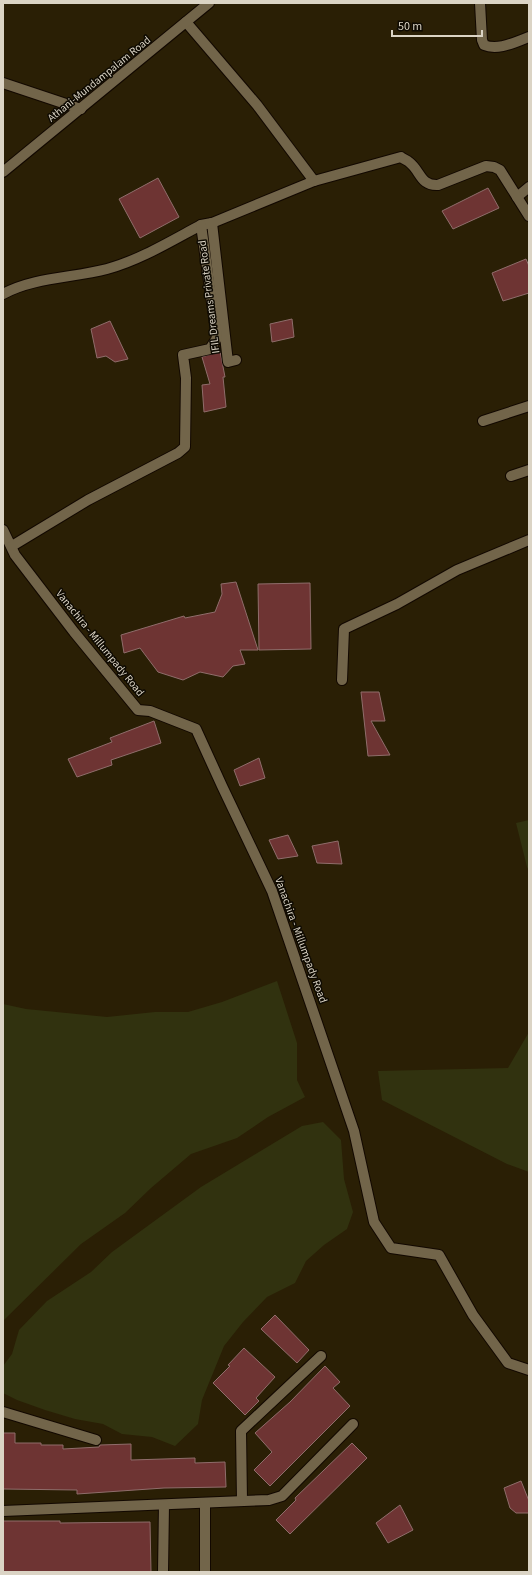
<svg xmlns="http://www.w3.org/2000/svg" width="532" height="1575" viewBox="0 0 532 1575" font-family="'Source Sans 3',sans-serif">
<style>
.green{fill:#31320f}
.building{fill:#6e3433;stroke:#8f6d6b}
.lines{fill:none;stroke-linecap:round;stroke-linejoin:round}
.street-casing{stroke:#120800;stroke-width:12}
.secondary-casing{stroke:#120800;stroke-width:12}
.street{stroke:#72654a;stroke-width:10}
.secondary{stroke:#72654a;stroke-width:10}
.labels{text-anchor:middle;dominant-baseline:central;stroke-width:3;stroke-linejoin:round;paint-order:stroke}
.street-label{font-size:11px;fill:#dbd4c5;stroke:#0e0a02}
</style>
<rect width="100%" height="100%" fill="#2a1f05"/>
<g class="green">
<polygon points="529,820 529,871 527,867 516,823"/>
<polygon points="277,981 297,1043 297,1080 305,1097 268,1117 237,1138 191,1154 151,1188 125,1213 81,1244 3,1321 3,1004 26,1009 107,1017 155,1012 188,1012 222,1002"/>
<polygon points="529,1032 529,1172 507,1164 382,1100 378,1071 508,1068"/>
<polygon points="323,1122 341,1140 344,1179 353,1212 347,1229 324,1245 306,1261 295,1283 267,1297 243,1322 224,1346 202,1400 198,1424 175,1446 152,1437 122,1434 103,1424 75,1419 45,1410 17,1400 3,1393 3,1366 12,1354 19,1330 47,1301 91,1272 112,1252 201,1187 302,1126"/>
</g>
<g class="building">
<polygon points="158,178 179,217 140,238 119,199"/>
<polygon points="488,188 499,208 453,229 442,211"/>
<polygon points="526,259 529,266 529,293 503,301 492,273"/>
<polygon points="292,319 294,337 272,342 270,324"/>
<polygon points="110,321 128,359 115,362 106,356 97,358 91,329"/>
<polygon points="220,351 225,377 223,377 226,407 204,412 202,385 210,384 202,357"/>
<polygon points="236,582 258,650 240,650 245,664 233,666 223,677 200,672 183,680 158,672 140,648 124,653 121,635 184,616 185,618 215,612 222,594 221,584"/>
<polygon points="310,583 311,649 259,650 258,584"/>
<polygon points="361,692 379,692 385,721 371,721 390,755 368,756"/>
<polygon points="154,721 161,743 111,760 112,765 77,777 68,759 112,742 110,738"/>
<polygon points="259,758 265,778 240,786 234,770"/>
<polygon points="288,835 298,856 278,859 269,840"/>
<polygon points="338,841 342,864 317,863 312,846"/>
<polygon points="275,1315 309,1350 297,1363 261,1329"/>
<polygon points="244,1348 275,1377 256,1398 259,1401 245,1415 213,1383 230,1366 228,1365"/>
<polygon points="325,1366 340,1382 333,1388 350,1406 270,1486 254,1470 272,1452 255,1433 290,1402"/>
<polygon points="3,1433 15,1433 15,1443 41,1443 41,1445 63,1445 63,1449 99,1447 100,1445 131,1444 131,1460 195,1458 195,1463 225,1462 226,1487 164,1488 77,1494 77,1490 3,1489"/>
<polygon points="352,1443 367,1458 290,1534 276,1520 296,1500 295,1498"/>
<polygon points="521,1481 529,1501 529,1513 516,1513 510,1508 504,1488"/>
<polygon points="400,1505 413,1530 388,1543 376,1523"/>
<polygon points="3,1521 60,1521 60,1523 150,1522 151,1572 3,1572"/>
</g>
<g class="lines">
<defs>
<g id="street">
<path d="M 480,3 L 482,40 L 484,45 C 498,51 515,42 529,37"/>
<polyline points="186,22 257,105 314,181"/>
<polyline points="3,83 81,109"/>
<polyline points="517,197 529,187"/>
<polyline points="212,223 228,362 236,360"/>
<path d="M 3,294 C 34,277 73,278 107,269 C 140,260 171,241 201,225 L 212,223 L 314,181 L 401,157 C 403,159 407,160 409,162 C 421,171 420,186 438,185 L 486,166 L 494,167 L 500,170 L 529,216"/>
<polyline points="483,421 529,406"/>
<polyline points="511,476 529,470"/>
<polyline points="3,530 15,555 74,632 138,710 150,711 196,729 222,786 272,891 354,1131 374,1222 391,1248 439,1255 473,1315 508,1363 529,1370"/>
<polyline points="12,546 88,500 178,453 185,447 186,378 183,355 210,349 217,338 201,225"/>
<polyline points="342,680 344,629 397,604 457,570 529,540"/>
<polyline points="3,1412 96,1440"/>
<polyline points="242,1501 241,1431 321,1356"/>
<polyline points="3,1511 269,1500 282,1496 353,1424"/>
<polyline points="163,1572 164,1505"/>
<polyline points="205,1572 205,1503"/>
</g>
<polyline id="secondary" points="3,172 209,3"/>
</defs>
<use href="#street" class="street-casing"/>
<use href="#secondary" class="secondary-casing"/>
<use href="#street" class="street"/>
<use href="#secondary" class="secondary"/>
</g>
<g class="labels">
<g class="street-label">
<text transform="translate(99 79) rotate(-39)">Athani-Mundampalam Road</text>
<text transform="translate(209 297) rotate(-97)">IFIL Dreams Private Road</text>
<text transform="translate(100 643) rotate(51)">Vanachira - Millumpady Road</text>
<text transform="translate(301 940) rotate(70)">Vanachira - Millumpady Road</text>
</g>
</g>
<rect width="532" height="1575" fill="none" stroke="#dbd4c5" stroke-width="8"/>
<path d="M392 30v6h90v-6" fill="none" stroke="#dbd4c5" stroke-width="2"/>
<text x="398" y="30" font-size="12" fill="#dbd4c5" stroke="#0e0a02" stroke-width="3" paint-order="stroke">50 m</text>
</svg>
